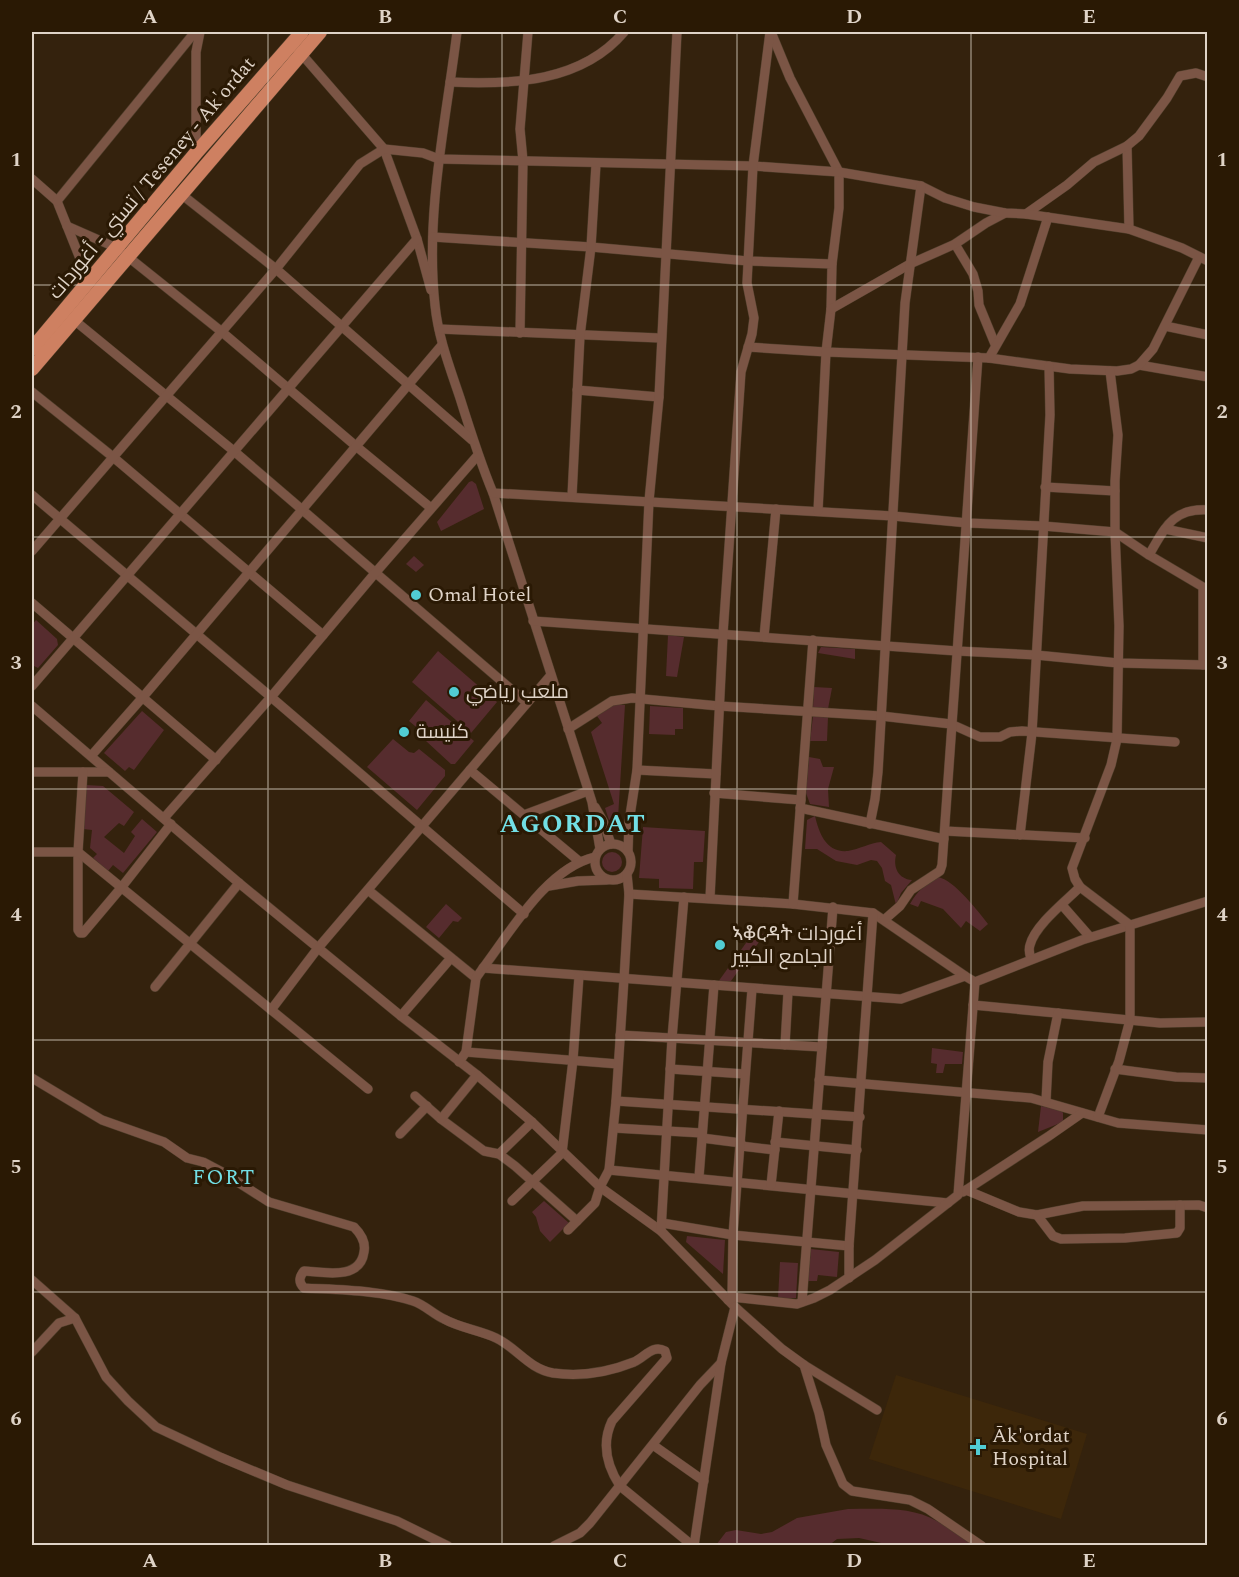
<svg xmlns="http://www.w3.org/2000/svg" width="1239" height="1577" viewBox="0 0 1239 1577" font-family="Spectral,Cairo,'Noto Sans Ethiopic',serif">
<style>
.built{fill:#3d270a}
.green{fill:#562c2e}
.lines{fill:none;stroke-linecap:round;stroke-linejoin:round}
.minor-casing{stroke:#4f3e2b;stroke-width:10}
.primary-casing{stroke:#4f3e2b;stroke-width:15}
.minor{stroke:#7b5545;stroke-width:9}
.primary{stroke:#ce8061;stroke-width:14}
.grid{fill:none;stroke:#dfd3c7;stroke-width:1.5;stroke-opacity:0.55}
.poi-dot{fill:#51ccd3;stroke:#2a1904;stroke-width:2}
.labels{text-anchor:middle;dominant-baseline:central;stroke-width:6;stroke-linejoin:round;paint-order:stroke}
.street-label{font-size:20px;fill:#dfd3c7;stroke:#2a1904}
.poi-label{font-size:20px;fill:#dfd3c7;stroke:#2a1904;text-anchor:start}
.neighbourhood-label{font-size:21px;letter-spacing:1.5px;fill:#72dfe5;stroke:#2a1904}
.district-label{font-size:26px;font-weight:bold;letter-spacing:1.5px;fill:#72dfe5;stroke:#2a1904}
.neatline{fill:none;stroke:#dfd3c7;stroke-width:2}
.grid-label{font-size:20px;text-anchor:middle;font-weight:bold;fill:#dfd3c7}
</style>
<rect width="100%" height="100%" fill="#34220d"/>
<polygon class="built" points="896,1375 1087,1434 1061,1519 869,1459"/>
<g class="green">
<polygon points="472,481 476,484 484,509 441,531 437,522 469,482"/>
<polygon points="414,556 424,565 416,572 406,564"/>
<polygon points="36,620 57,639 58,645 38,668 32,665 32,625"/>
<polygon points="668,635 684,637 677,677 666,676"/>
<polygon points="821,647 855,649 855,659 818,653"/>
<polygon points="438,651 497,702 471,733 412,682"/>
<polygon points="814,687 832,688 828,709 813,707"/>
<polygon points="426,700 474,741 455,764 451,764 426,741 427,736 409,721"/>
<polygon points="612,704 625,705 618,818 609,820 605,808 614,804 591,732 602,723 597,716"/>
<polygon points="650,706 683,708 683,729 675,729 675,735 649,734"/>
<polygon points="142,711 164,730 134,770 129,767 125,771 104,753"/>
<polygon points="813,716 828,717 827,741 810,741"/>
<polygon points="393,739 409,752 414,753 419,749 445,770 445,776 417,810 367,767"/>
<polygon points="809,757 820,759 823,767 834,767 828,789 829,807 810,804 806,793"/>
<polygon points="86,785 103,786 134,812 124,826 119,823 104,837 124,853 135,836 131,832 142,819 157,832 123,873 113,865 108,871 93,858 97,854 90,848 92,830 83,829"/>
<path d="M 815,816 C 819,833 826,853 848,851 C 859,849 870,843 881,842 L 896,855 C 893,867 898,879 912,880 L 901,893 L 896,905 L 891,885 L 885,881 L 882,868 L 877,861 L 871,860 L 857,865 L 836,861 L 817,849 L 805,849 L 807,820 Z"/>
<polygon points="643,827 705,831 703,862 694,862 693,889 659,888 659,879 639,878"/>
<circle cx="612" cy="862" r="10"/>
<path d="M 938,877 C 954,880 978,911 988,924 L 980,931 L 966,921 L 961,928 L 943,909 L 921,901 L 918,907 L 910,904 C 917,891 925,885 938,877 Z"/>
<polygon points="446,904 462,918 458,922 453,921 439,938 426,927"/>
<polygon points="756,929 764,935 731,981 718,982"/>
<polygon points="932,1048 963,1052 962,1064 945,1064 943,1073 936,1073 937,1064 931,1063"/>
<polygon points="1041,1106 1061,1110 1063,1113 1063,1122 1038,1132"/>
<polygon points="544,1201 569,1223 550,1242 540,1231 536,1217 532,1212"/>
<polygon points="687,1236 725,1240 723,1274 686,1242"/>
<polygon points="811,1249 839,1252 837,1277 818,1275 817,1281 808,1281"/>
<polygon points="780,1262 798,1263 796,1298 778,1298"/>
<path d="M 848,1509 C 877,1509 911,1506 937,1521 C 950,1528 961,1537 973,1545 L 890,1545 L 859,1538 L 837,1539 L 828,1546 L 716,1545 L 726,1532 L 736,1530 L 761,1534 L 772,1532 L 797,1518 Z"/>
</g>
<g class="lines">
<defs>
<g id="minor">
<path d="M 457,32 C 446,121 425,214 435,305 C 438,337 450,368 460,398 C 470,430 480,462 493,493 L 592,802 L 600,849"/>
<polyline points="771,32 790,78 839,172 839,208 832,264"/>
<polyline points="298,50 384,149 417,239 431,290"/>
<path d="M 450,82 C 512,85 582,82 624,32"/>
<polyline points="1127,146 1129,229"/>
<polyline points="196,153 196,52 200,32"/>
<polyline points="32,179 57,201 89,281"/>
<polyline points="181,194 276,269 472,440"/>
<polyline points="57,201 195,32"/>
<polyline points="1026,214 1067,185 1094,162 1127,146 1139,136 1167,98 1180,76 1196,73 1208,77"/>
<polyline points="67,226 117,248 222,332 357,447 431,508"/>
<polyline points="433,237 591,247 748,261 832,264 831,309 826,352 748,347"/>
<polyline points="955,244 973,274 978,291 979,305 995,344"/>
<polyline points="831,309 910,264 955,244 986,223 1005,213"/>
<polyline points="74,320 235,452 527,703"/>
<polyline points="1165,326 1208,335"/>
<polyline points="439,329 660,338"/>
<polyline points="520,333 523,161 520,129 528,32"/>
<polyline points="989,358 1020,304 1048,217"/>
<polyline points="1139,365 1208,377"/>
<polyline points="577,390 659,397"/>
<polyline points="32,392 113,457 323,635"/>
<polyline points="1045,487 1115,491"/>
<polyline points="493,493 893,516 968,523 1043,526 1115,532 1149,555 1203,587 1203,665"/>
<polyline points="32,495 271,697 524,914"/>
<polyline points="572,496 580,336 591,247 596,164"/>
<polyline points="818,511 826,352 989,358 1070,369 1117,371 1131,369 1139,365 1153,349 1199,257"/>
<polyline points="1165,529 1208,538"/>
<polyline points="32,551 276,269 360,164 384,149 423,153 439,159 753,166 839,172 921,186 945,198 974,207 1005,213 1026,214 1129,229 1182,248 1208,261"/>
<path d="M 1149,555 C 1165,528 1172,508 1208,510"/>
<polyline points="32,603 216,760"/>
<polyline points="533,621 957,651 1036,655 1118,663 1207,665"/>
<polyline points="764,637 776,509"/>
<polyline points="32,686 417,239"/>
<polyline points="32,706 239,883 401,1016 477,1075 532,1122 600,1187 661,1231 735,1307 782,1349 804,1365 877,1410"/>
<polyline points="568,729 612,701 632,698 719,706 881,716 951,724 980,737 1000,737 1010,732 1022,731 1175,742"/>
<polyline points="91,756 143,697 442,345"/>
<polyline points="470,770 580,862"/>
<polyline points="637,770 716,774"/>
<polyline points="32,772 109,772"/>
<polyline points="83,772 78,852 78,930 80,933 83,933 121,888 171,824"/>
<polyline points="714,793 801,800"/>
<polyline points="595,807 603,821 611,844"/>
<polyline points="800,808 944,839"/>
<polyline points="524,815 588,791"/>
<polyline points="164,818 271,697 376,572 478,455"/>
<polyline points="870,824 875,799 878,772 905,303 921,186"/>
<polyline points="945,831 1085,838"/>
<polyline points="1020,835 1032,733 1050,415 1049,366"/>
<circle cx="613" cy="862" r="18"/>
<polyline points="32,852 78,852 368,1089"/>
<polyline points="628,852 629,822 637,770 649,501 659,397 677,32"/>
<polyline points="549,886 578,881 607,880"/>
<polyline points="368,890 476,978"/>
<polyline points="629,894 793,904 873,913 965,976"/>
<polyline points="710,898 723,634 741,372 752,334 754,318 747,283 753,166 770,32"/>
<polyline points="793,904 813,640"/>
<polyline points="1062,905 1090,937"/>
<polyline points="884,920 900,906 911,890 940,871 942,865 978,357"/>
<path d="M 1031,959 C 1030,955 1028,950 1030,945 C 1035,925 1066,901 1080,887"/>
<polyline points="483,968 901,999 965,976 975,982 1082,940 1208,901"/>
<polyline points="155,987 239,883"/>
<polyline points="973,1005 1160,1023 1208,1022"/>
<polyline points="271,1010 318,948 551,675"/>
<polyline points="401,1016 451,958"/>
<polyline points="620,1035 822,1047"/>
<polyline points="785,1045 788,992"/>
<polyline points="466,1052 618,1064"/>
<path d="M 459,1062 L 466,1052 L 476,978 L 483,968 C 511,931 547,868 595,857"/>
<polyline points="670,1069 745,1074"/>
<polyline points="1115,1069 1176,1077 1208,1078"/>
<path d="M 32,1078 L 102,1120 L 164,1142 L 187,1158 L 203,1162 L 222,1172 L 269,1202 L 354,1227 C 361,1234 366,1242 364,1252 C 360,1281 323,1272 304,1271 C 299,1277 298,1282 304,1288 C 340,1290 379,1290 413,1301 C 425,1305 433,1314 444,1319 C 460,1328 479,1330 496,1338 C 517,1348 529,1369 553,1373 C 581,1377 609,1372 634,1362 C 645,1357 653,1344 665,1351 L 667,1358 L 612,1421 C 601,1444 607,1466 620,1486 L 693,1546"/>
<polyline points="819,1080 1031,1098 1118,1123 1208,1130"/>
<polyline points="415,1096 441,1119 484,1151 499,1154 515,1166 577,1221"/>
<polyline points="616,1101 860,1117"/>
<polyline points="1046,1101 1048,1062 1058,1013"/>
<polyline points="1098,1117 1119,1061 1130,1020 1130,925 1080,887 1075,879 1072,868 1111,765 1117,739 1119,626 1115,532 1115,481 1118,435 1110,371"/>
<polyline points="441,1119 477,1075"/>
<polyline points="614,1128 702,1133"/>
<polyline points="400,1134 427,1106"/>
<polyline points="702,1138 741,1143"/>
<polyline points="775,1142 857,1150"/>
<polyline points="741,1146 775,1150"/>
<polyline points="499,1154 532,1122"/>
<polyline points="609,1170 948,1203"/>
<polyline points="699,1177 714,985"/>
<polyline points="771,1185 779,1111"/>
<polyline points="966,1190 1019,1212 1037,1215 1083,1206 1199,1205 1208,1208"/>
<polyline points="963,1192 1049,1136 1082,1113"/>
<polyline points="512,1201 562,1153 573,1060 579,976"/>
<polyline points="1037,1215 1053,1236 1061,1239 1125,1238 1177,1233 1180,1228 1180,1205"/>
<polyline points="662,1223 733,1235 849,1246"/>
<polyline points="568,1230 595,1203 600,1187 609,1170 616,1101 624,979 629,894 627,874"/>
<polyline points="661,1231 672,1038 684,897"/>
<polyline points="849,1278 849,1246 873,913"/>
<polyline points="32,1280 75,1318 106,1377 128,1401 156,1427 220,1457 287,1485 397,1521 448,1546"/>
<polyline points="732,1297 733,1235 752,989"/>
<polyline points="728,1300 732,1297 797,1304 814,1298 830,1290 875,1260 958,1195 975,982"/>
<polyline points="802,1302 833,907"/>
<polyline points="32,1352 59,1323 75,1318"/>
<polyline points="804,1365 819,1413 826,1445 843,1484 852,1491 910,1500 928,1509 982,1546"/>
<polyline points="653,1445 704,1481"/>
<polyline points="554,1546 580,1533 590,1523 700,1385 721,1363"/>
<polyline points="694,1546 721,1363 735,1307"/>
</g>
<g id="primary">
<polyline points="32,349 196,153 302,32"/>
<polyline points="32,369 320,32"/>
</g>
</defs>
<use href="#minor" class="minor-casing"/>
<use href="#primary" class="primary-casing"/>
<use href="#minor" class="minor"/>
<use href="#primary" class="primary"/>
</g>
<path class="grid" d="M 268,32 L 268,1546M 502,32 L 502,1546M 737,32 L 737,1546M 971,32 L 971,1546M 32,285 L 1208,285M 32,537 L 1208,537M 32,789 L 1208,789M 32,1040 L 1208,1040M 32,1292 L 1208,1292"/>
<g class="poi-dot">
<circle cx="416" cy="595" r="6"/>
<circle cx="454" cy="692" r="6"/>
<circle cx="404" cy="732" r="6"/>
<circle cx="720" cy="945" r="6"/>
<path d="M975 1438h6v6h6v6h-6v6h-6v-6h-6v-6h6z"/>
</g>
<g class="labels">
<g class="street-label">
<text transform="translate(152 178) rotate(-50)">تسني - أغوردات / Teseney - Ak'ordat</text>
</g>
<g class="poi-label">
<text x="428" y="595">Omal Hotel</text>
<text x="466" y="692">ملعب رياضي</text>
<text x="416" y="732">كنيسة</text>
<text x="732" y="934">ኣቆርዳት أغوردات<tspan x="732" dy="23">الجامع الكبير</tspan></text>
<text x="992" y="1436">Āk'ordat<tspan x="992" dy="23">Hospital</tspan></text>
</g>
<g class="neighbourhood-label">
<text x="224" y="1178">FORT</text>
</g>
<g class="district-label">
<text x="573" y="824">AGORDAT</text>
</g>
</g>
<rect width="1239" height="1577" fill="none" stroke="#2a1904" stroke-width="66"/>
<rect x="33" y="33" width="1173" height="1511" class="neatline"/>
<g class="grid-label">
<text x="150" y="23">A</text>
<text x="385" y="23">B</text>
<text x="620" y="23">C</text>
<text x="854" y="23">D</text>
<text x="1089" y="23">E</text>
<text x="16" y="166">1</text>
<text x="1222" y="166">1</text>
<text x="16" y="418">2</text>
<text x="1222" y="418">2</text>
<text x="16" y="669">3</text>
<text x="1222" y="669">3</text>
<text x="16" y="921">4</text>
<text x="1222" y="921">4</text>
<text x="16" y="1173">5</text>
<text x="1222" y="1173">5</text>
<text x="16" y="1425">6</text>
<text x="1222" y="1425">6</text>
<text x="150" y="1567">A</text>
<text x="385" y="1567">B</text>
<text x="620" y="1567">C</text>
<text x="854" y="1567">D</text>
<text x="1089" y="1567">E</text>
</g>
</svg>
